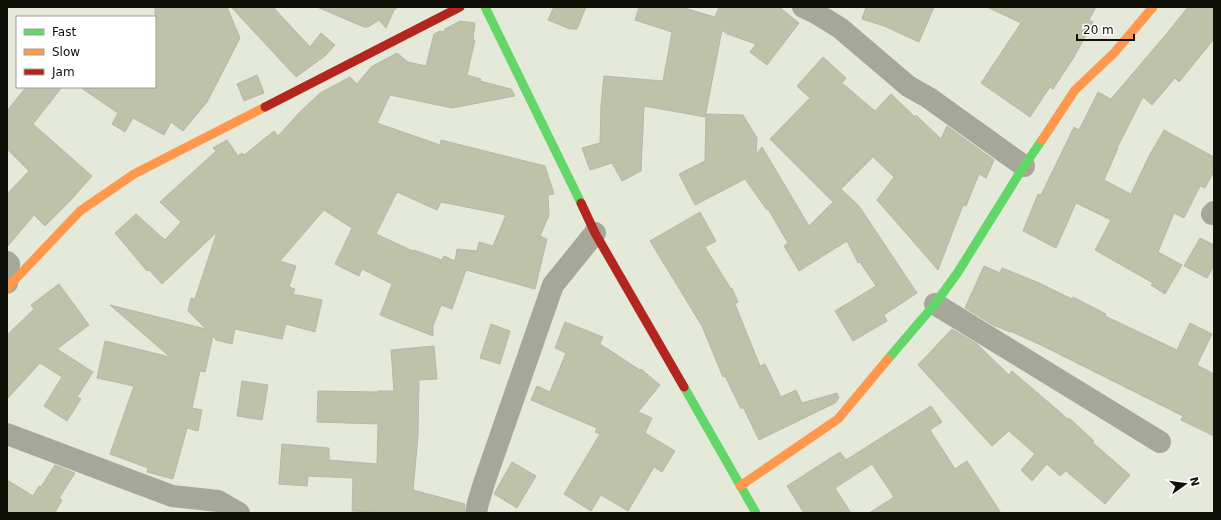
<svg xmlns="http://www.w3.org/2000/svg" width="1221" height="520" viewBox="0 0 1221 520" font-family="'DejaVu Sans',sans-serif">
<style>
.building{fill:#bdc2a8;stroke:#b5b8ad;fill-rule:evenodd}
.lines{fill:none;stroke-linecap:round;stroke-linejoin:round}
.street{stroke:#a5a899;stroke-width:22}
.fast{stroke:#63d668;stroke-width:9}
.slow{stroke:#ff974d;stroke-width:9}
.jam{stroke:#b3261e;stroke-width:9}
</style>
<rect width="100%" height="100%" fill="#e5e9da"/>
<g class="building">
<polygon points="155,7 227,7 240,38 207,102 183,131 171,122 164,135 133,118 125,132 112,124 118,113 80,87 155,87"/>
<polygon points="231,7 273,7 310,47 321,33 335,45 325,56 296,77"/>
<polygon points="317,7 398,7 394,10 386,28 379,20 368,27 364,27"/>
<polygon points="554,7 586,7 577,29 570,29 548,20"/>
<polygon points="639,7 681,7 715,17 719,7 779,7 799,23 767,65 750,52 756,44 727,34 722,30 705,117 644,106 641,171 622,181 612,163 590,170 582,148 600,143 601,105 604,76 663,81 672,32 635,20"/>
<polygon points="866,7 934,7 919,42 884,26 862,19"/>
<polygon points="987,7 1096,7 1089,20 1093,22 1074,57 1053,89 1050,87 1030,117 981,83 1021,23"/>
<polygon points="1188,7 1214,7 1214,39 1179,82 1175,78 1152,105 1143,97 1117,148 1118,148 1104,180 1131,194 1149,156 1164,130 1214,157 1214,171 1205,188 1200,186 1184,218 1174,213 1158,252 1182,265 1165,294 1151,285 1153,283 1095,250 1111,220 1076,203 1056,248 1023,231 1038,194 1041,195 1074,127 1079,130 1098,92 1111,99 1168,32"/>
<path d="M 460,21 L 475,23 L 473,40 L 475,40 L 467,75 L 481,79 L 480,81 L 511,89 L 515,96 L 452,108 L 390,95 L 377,123 L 440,145 L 441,140 L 545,166 L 554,194 L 548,195 L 549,215 L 540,236 L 547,239 L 535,289 L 466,270 L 452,309 L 441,305 L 433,326 L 433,336 L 380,315 L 392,284 L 362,269 L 359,276 L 335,264 L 352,228 L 324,210 L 280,261 L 296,266 L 289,287 L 295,289 L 293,294 L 322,300 L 315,332 L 286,324 L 282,339 L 235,329 L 232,344 L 216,340 L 213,336 L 205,372 L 200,371 L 192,408 L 202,410 L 198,431 L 187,428 L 173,479 L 147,472 L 148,468 L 110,454 L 134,386 L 97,378 L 105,341 L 170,357 L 110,305 L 206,329 L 188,311 L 191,298 L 195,299 L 217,232 L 162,284 L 149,270 L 147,271 L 115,233 L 136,214 L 165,240 L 181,222 L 160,202 L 216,151 L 213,148 L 227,140 L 238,156 L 242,153 L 244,155 L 274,131 L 278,136 L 299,113 L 320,93 L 350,77 L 357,84 L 371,67 L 397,53 L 408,62 L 426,66 L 434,34 L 440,31 L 444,32 L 445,29 ZM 397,192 L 437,210 L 441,202 L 506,215 L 493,246 L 479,242 L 477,251 L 457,249 L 455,261 L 444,256 L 442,260 L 414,250 L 413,251 L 376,234 Z"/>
<polygon points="823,57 846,78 842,83 875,111 891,94 915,117 916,115 941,139 947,126 994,160 986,178 979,174 966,206 963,205 938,270 877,200 894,177 873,157 841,189 859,206 917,293 884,315 887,321 853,341 835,311 876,286 860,262 858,263 847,241 799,271 784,246 788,243 768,209 767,210 745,179 695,205 679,174 705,161 706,114 743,115 757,138 756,154 762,147 809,226 833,202 770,139 810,98 797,86"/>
<polygon points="257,75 264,93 244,101 237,84"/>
<polygon points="26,87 62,87 33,124 92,176 70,201 45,226 34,215 7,247 7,194 29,171 7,149 7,111"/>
<polygon points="700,212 716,241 705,247 731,289 732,288 738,302 735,304 760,366 765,364 781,397 796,390 802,403 837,393 839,398 835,403 759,440 743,407 741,409 725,376 723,377 702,326 650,241"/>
<polygon points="1200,238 1214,245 1214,265 1207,278 1184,266"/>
<polygon points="984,266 1000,273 1002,268 1037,282 1072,299 1073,297 1106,314 1105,316 1177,350 1190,323 1212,334 1197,365 1214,374 1214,436 1181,420 1183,416 1043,346 1010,331 1010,332 993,325 965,308"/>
<polygon points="59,284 89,325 57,349 93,372 77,397 81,399 67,421 44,406 62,377 40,363 7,399 7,335 34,309 31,305"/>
<polygon points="565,322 603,337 600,344 640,370 641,369 660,385 638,412 652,418 645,433 675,451 662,472 654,467 628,511 601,495 591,511 564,494 600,434 595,432 597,428 531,400 537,386 550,392 566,353 555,348"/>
<polygon points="491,324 510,331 500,364 480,358"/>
<polygon points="952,329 977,344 1009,375 1012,371 1068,419 1069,418 1094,441 1092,442 1130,475 1105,504 1066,471 1060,476 1047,464 1032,481 1021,470 1035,454 1009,431 992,446 918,365"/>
<polygon points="434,346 437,379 419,380 418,436 413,490 465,504 464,513 396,513 352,511 353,478 308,476 307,486 279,484 282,444 329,448 329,460 377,464 378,424 317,422 318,391 378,392 378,391 394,391 391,350"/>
<polygon points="242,381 268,385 262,420 237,416"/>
<polygon points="931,406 942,422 930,430 955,469 967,461 1001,513 869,513 894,497 872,464 835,488 851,513 804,513 787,486 840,452 846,460"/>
<polygon points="512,462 536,476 517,508 494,494"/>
<polygon points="55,465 75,473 59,498 62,500 55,513 7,513 7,480 33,496 39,486 41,487"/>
</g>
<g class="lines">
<g class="street">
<polyline points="803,7 814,12 840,28 908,86 929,98 1024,166"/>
<polyline points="1212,214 1214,212"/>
<polyline points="7,262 9,264 7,283"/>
<polyline points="935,304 1160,442"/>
<polyline points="7,434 172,496 218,501 239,513"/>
<polyline points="476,513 478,503 484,483 553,285 595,233"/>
</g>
<g class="fast">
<polyline points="485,7 581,203"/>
<polyline points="888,359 935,304 958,272 1024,166 1042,140"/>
<polyline points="684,387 756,513"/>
</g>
<g class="slow">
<polyline points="1042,140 1075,90 1114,53 1153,7"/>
<polyline points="7,288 80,211 134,174 265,107"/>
<polyline points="740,486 838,419 888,359"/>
</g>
<g class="jam">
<polyline points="265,107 460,7"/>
<polyline points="581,203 595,233 684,387"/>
</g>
</g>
<rect width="1221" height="520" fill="none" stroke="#0f1108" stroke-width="16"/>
<rect x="16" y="16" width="140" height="72" fill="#ffffff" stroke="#9fa09c"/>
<rect x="24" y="29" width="20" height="6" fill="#63d668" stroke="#9fa09c"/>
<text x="52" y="36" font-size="12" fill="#0f1108">Fast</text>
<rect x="24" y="49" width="20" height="6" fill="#ff974d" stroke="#9fa09c"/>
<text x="52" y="56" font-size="12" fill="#0f1108">Slow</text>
<rect x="24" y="69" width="20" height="6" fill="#b3261e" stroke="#9fa09c"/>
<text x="52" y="76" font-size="12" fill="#0f1108">Jam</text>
<g transform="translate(1185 484) rotate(76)" stroke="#ffffff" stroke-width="3" paint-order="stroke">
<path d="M0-3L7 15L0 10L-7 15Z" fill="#0f1108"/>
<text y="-6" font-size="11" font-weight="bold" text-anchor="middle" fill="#0f1108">N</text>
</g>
<path d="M1077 34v6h57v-6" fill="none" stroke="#0f1108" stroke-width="2"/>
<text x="1083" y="34" font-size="12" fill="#0f1108" stroke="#ffffff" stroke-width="3" paint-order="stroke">20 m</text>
</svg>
